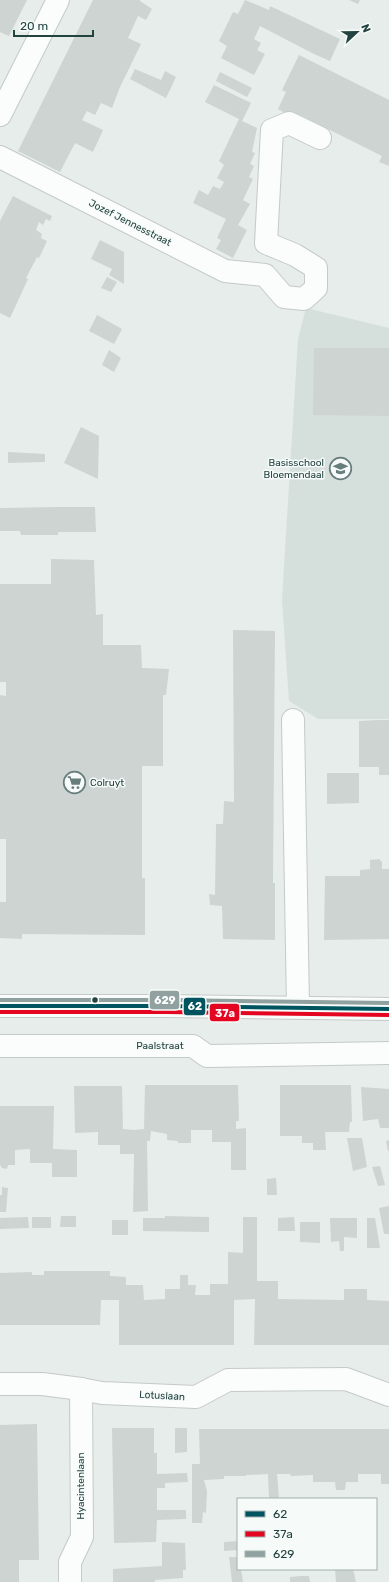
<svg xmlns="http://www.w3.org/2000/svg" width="389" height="1582" viewBox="0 0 389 1582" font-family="Rubik,sans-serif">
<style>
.built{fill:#d5dfdc}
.building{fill:#ced4d2}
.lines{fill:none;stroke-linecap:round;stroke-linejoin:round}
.minor-casing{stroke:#c4cac8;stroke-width:24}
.minor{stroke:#fbfcfc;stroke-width:22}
.bus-1-casing{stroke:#f6fbf9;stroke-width:7}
.bus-2-casing{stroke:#f6fbf9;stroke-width:7}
.bus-3-casing{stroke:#f6fbf9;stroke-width:7}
.bus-1{stroke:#005460;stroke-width:4}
.bus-2{stroke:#e40521;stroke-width:4}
.bus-3{stroke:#90a1a0;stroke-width:4}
.bus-dot{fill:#224340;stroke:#f6fbf9;stroke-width:1.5}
.labels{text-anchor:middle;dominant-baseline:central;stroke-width:3;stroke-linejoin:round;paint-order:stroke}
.street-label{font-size:10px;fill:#224340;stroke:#f6fbf9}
.poi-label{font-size:10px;fill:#224340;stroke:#f6fbf9;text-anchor:end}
.line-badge{stroke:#f6fbf9;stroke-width:1.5}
.badge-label{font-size:11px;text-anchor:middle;font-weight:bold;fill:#fff}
</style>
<rect width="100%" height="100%" fill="#e7edeb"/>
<polygon class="built" points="306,308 389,328 389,719 318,719 289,701 282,600 298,339"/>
<g class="building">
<polygon points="0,0 27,0 9,36 0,32"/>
<polygon points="93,0 140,0 140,1 152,9 146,20 138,16 128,38 141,44 120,87 112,108 101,103 95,115 87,111 82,120 103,130 93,152 75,143 60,172 18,151"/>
<polygon points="245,0 269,10 270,6 340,39 330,61 314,54 260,26 254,39 261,43 257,50 265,54 254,75 221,58 227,46 219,41 233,12 238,14"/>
<polygon points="349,0 360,0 358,4"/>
<polygon points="299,55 389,100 389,166 379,162 382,156 298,114 295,119 278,109 286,92 282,90"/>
<polygon points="135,69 161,80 165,71 176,77 166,98 130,79"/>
<polygon points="220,72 252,88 247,97 216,81"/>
<polygon points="214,85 251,103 242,121 257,128 252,152 255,153 250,164 254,166 249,177 253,179 243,200 250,204 238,225 247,230 233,258 216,249 221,240 217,238 226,219 193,203 199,190 208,195 213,186 220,189 224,182 217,178 224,165 219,161 239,119 205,102"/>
<polygon points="13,196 52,216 50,221 46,219 43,225 39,222 36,230 42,234 41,238 47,241 39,258 37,257 26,278 28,279 10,318 0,313 0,221"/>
<polygon points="100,240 124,252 124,284 109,275 112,269 91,259"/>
<polygon points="107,277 117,282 111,292 101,288"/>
<polygon points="97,315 122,329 114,344 89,331"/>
<polygon points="314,348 389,348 389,416 313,415"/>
<polygon points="109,350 121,358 114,372 102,365"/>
<polygon points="81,427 99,436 98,479 64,463"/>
<polygon points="8,452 45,454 45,462 8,463"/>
<polygon points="58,507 95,507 96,532 58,532 58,535 21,535 20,531 0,531 0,508"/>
<polygon points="51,559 94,560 96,615 103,614 103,645 141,645 142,668 169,669 166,695 163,695 163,766 142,766 142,878 145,878 145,935 22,934 22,939 0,938 0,902 6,902 6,839 0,839 0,695 6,696 6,682 0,682 0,584 51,584"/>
<polygon points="233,630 275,631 273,883 275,883 275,940 223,939 222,906 210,905 209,894 215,895 216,824 223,824 224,801 234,802"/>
<polygon points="379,720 389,720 389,775 379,775 379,767 359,767 359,721"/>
<polygon points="327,773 359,773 359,803 327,804"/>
<polygon points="380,859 380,861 382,861 382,869 389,869 389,939 324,940 325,876 360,876 360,870 370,869 370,860"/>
<polygon points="145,1085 238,1085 239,1121 236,1121 236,1129 246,1128 246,1170 231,1170 231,1142 212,1142 212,1130 191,1130 191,1143 178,1143 178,1141 167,1140 167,1134 151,1131 150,1141 147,1141 148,1211 133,1212 134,1154 120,1154 120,1145 98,1145 98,1132 75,1133 74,1086 122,1086 123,1129 134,1130 144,1129"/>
<polygon points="280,1085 351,1085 352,1122 350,1122 349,1132 325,1132 326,1150 313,1150 313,1143 302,1143 302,1136 280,1136"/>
<polygon points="361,1087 389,1089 389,1128 380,1128 378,1119 363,1121"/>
<polygon points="0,1106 54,1106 53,1149 77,1150 77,1177 52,1177 52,1163 30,1163 30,1149 15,1150 15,1165 8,1165 7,1169 2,1168 0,1165"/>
<polygon points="347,1138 362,1138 367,1167 353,1171"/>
<polygon points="389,1140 389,1151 388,1151 386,1141"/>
<polygon points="380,1166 385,1185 378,1186 372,1167"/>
<polygon points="276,1178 277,1195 267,1195 267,1179"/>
<polygon points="2,1187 8,1188 6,1212 0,1212 0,1195 2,1195"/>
<polygon points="389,1206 389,1234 384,1234 379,1208"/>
<polygon points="61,1216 76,1216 76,1227 60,1227"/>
<polygon points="165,1216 209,1217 209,1232 143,1231 143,1218 165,1218"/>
<polygon points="28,1217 29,1228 0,1229 0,1218"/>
<rect x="32" y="1217" width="19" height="11"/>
<polygon points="243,1217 257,1217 257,1281 278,1281 278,1299 344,1300 344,1289 367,1289 367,1300 389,1301 389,1345 254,1345 255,1299 234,1300 234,1345 119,1345 119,1300 101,1300 100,1325 0,1325 0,1273 32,1272 32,1275 44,1275 44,1271 110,1271 110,1276 126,1277 126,1285 143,1285 144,1300 165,1299 165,1289 180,1289 180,1275 188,1275 188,1285 196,1285 195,1295 210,1295 210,1284 228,1284 228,1252 243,1253"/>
<polygon points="294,1217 295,1231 278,1231 278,1218"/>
<polygon points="330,1218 357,1218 357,1238 344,1237 344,1251 340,1251 339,1241 331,1242"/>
<polygon points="367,1218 375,1218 380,1248 367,1248"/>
<rect x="112" y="1220" width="16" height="15"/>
<polygon points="300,1222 320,1222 320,1243 300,1242"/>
<polygon points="37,1424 39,1560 19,1560 19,1582 0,1582 0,1425"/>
<polygon points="112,1428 154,1428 154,1453 157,1453 157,1474 187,1473 188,1482 165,1483 165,1488 157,1488 157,1510 186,1510 186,1519 157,1520 156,1542 114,1543"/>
<polygon points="175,1428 187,1428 187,1452 175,1453"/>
<polygon points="199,1429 389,1429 389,1484 381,1484 381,1474 358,1474 358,1482 346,1482 345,1490 336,1490 335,1482 313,1482 313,1475 291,1476 290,1474 277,1474 279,1498 269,1498 268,1474 246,1475 246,1476 224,1476 224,1479 204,1480 207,1491 206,1513 203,1512 202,1523 192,1523 192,1464 200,1464"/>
<polygon points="238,1541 238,1550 224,1551 224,1542"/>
<polygon points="162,1542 185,1543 186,1570 183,1570 183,1578 155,1580 155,1582 113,1582 113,1569 162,1566"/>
<polygon points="229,1557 238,1557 238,1569 241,1569 243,1582 232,1582"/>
<polygon points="335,1569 353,1569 356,1582 336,1582"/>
<polygon points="300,1576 309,1576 310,1582 290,1582 290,1577"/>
</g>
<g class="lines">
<defs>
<g id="minor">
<polyline points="0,115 58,0"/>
<polyline points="0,157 225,271 265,275 284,297 304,299 316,288 316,268 295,255 266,243 272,130 289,123 320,138"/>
<polyline points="293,720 298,1007"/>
<polyline points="0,1006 166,1006 389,1009"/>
<polyline points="0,1046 193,1046 207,1056 389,1053"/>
<polyline points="0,1384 42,1384 81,1389 102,1393 196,1397 228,1380 346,1379 389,1395"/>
<polyline points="70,1582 70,1562 82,1537 81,1389"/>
</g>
</defs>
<use href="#minor" class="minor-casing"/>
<use href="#minor" class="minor"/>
<defs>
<polyline id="bus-1" points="0,1006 166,1006 389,1009"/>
<polyline id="bus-2" points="0,1012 166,1012 389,1015"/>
<polyline id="bus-3" points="0,1000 166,1000 389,1003"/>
</defs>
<use href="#bus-1" class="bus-1-casing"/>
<use href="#bus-2" class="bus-2-casing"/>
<use href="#bus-3" class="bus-3-casing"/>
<use href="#bus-1" class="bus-1"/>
<use href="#bus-2" class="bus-2"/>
<use href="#bus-3" class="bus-3"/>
</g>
<defs>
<symbol id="school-ring" viewBox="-11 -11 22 22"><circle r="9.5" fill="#f6fbf9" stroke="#677e7c" stroke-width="1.5"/><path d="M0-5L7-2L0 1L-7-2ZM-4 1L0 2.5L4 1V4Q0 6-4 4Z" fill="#677e7c"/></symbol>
<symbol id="supermarket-ring" viewBox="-11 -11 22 22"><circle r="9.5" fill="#f6fbf9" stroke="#677e7c" stroke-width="1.5"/><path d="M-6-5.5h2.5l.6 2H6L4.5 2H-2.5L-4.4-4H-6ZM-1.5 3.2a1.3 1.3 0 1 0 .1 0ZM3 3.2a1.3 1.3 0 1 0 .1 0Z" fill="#677e7c"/></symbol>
</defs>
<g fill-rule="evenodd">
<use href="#school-ring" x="328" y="456" width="25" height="25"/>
<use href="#supermarket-ring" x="62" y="770" width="25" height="25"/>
</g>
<circle class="bus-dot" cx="95" cy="1000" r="3.5"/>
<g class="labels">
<g class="street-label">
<text transform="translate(130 223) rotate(27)">Jozef Jennesstraat</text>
<text x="160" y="1046">Paalstraat</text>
<text transform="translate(162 1396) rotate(3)">Lotuslaan</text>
<text transform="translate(81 1486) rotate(-90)">Hyacintenlaan</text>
</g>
<g class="poi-label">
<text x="324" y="463">Basisschool<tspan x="324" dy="12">Bloemendaal</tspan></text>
<text x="90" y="783" text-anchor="start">Colruyt</text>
</g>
</g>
<g class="line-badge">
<rect x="149" y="990" width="31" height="20" rx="4" fill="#90a1a0"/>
<rect x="183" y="997" width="23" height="19" rx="4" fill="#005460"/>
<rect x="209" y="1003" width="31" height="19" rx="4" fill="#e40521"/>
</g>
<g class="badge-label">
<text x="165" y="1004">629</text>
<text x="195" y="1010">62</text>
<text x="225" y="1017">37a</text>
</g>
<rect x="237" y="1498" width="140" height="72" fill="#f6fbf9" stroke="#a1b1af"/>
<rect x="245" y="1511" width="20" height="6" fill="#005460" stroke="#a1b1af"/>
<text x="273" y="1518" font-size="12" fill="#224340">62</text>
<rect x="245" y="1531" width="20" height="6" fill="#e40521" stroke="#a1b1af"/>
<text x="273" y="1538" font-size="12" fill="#224340">37a</text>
<rect x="245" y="1551" width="20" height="6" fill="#90a1a0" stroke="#a1b1af"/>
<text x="273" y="1558" font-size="12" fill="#224340">629</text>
<g transform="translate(357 32) rotate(68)" stroke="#f6fbf9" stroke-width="3" paint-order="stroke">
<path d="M0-3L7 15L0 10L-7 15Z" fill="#224340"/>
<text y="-6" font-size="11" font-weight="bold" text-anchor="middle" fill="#224340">N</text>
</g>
<path d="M14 30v6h79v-6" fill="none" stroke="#224340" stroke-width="2"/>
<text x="20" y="30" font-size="12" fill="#224340" stroke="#f6fbf9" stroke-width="3" paint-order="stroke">20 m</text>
</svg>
